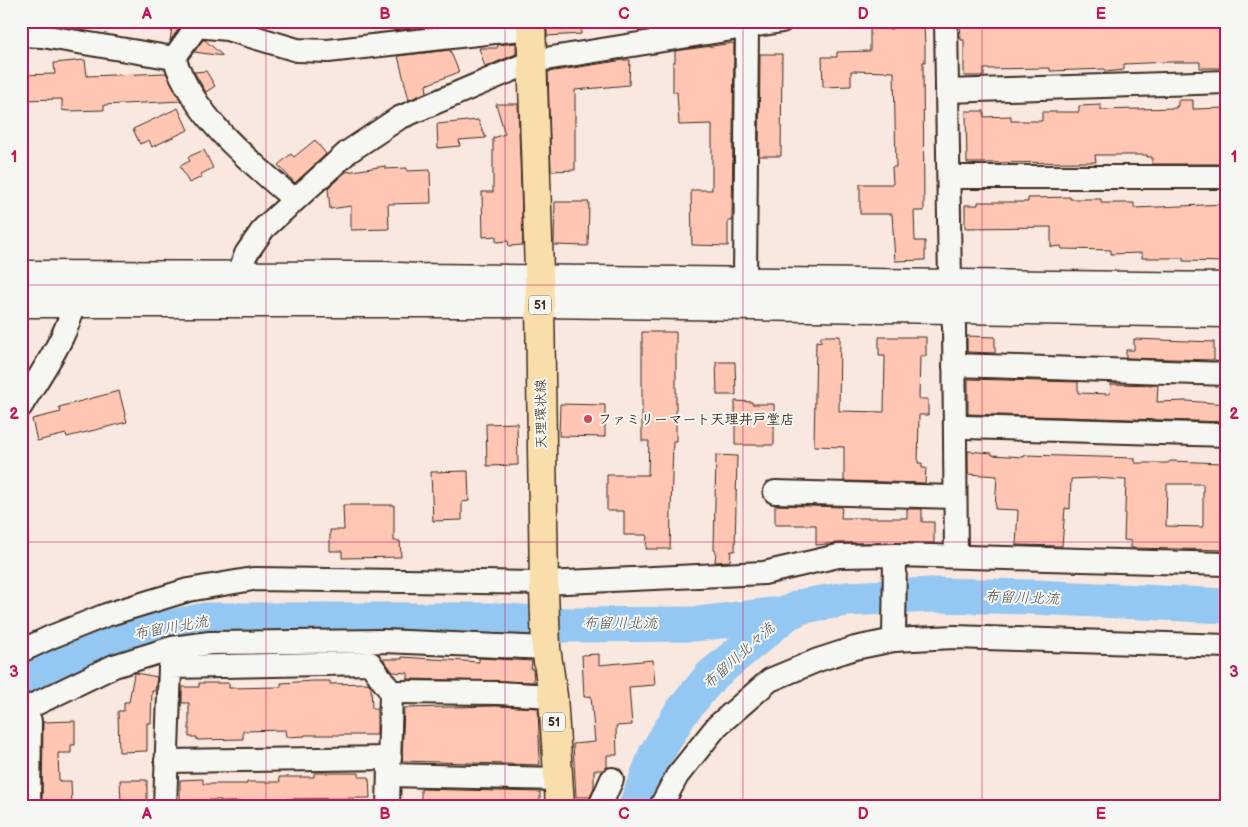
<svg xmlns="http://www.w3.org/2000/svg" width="1248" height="827" viewBox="0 0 1248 827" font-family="'Balsamiq Sans','Klee One',sans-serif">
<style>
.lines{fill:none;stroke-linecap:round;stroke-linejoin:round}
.river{stroke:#94c7f1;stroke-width:35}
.building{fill:#ffc6b3;stroke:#3b2a1e;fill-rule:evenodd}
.street-casing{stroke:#3b2a1e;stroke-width:26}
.secondary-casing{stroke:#3b2a1e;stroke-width:31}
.primary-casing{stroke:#3b2a1e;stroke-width:31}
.street{stroke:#f6f6f2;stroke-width:22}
.secondary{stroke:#f6f6f2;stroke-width:28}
.primary{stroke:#f9deab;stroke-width:28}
.grid{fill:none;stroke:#c2185b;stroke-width:1;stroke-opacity:0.55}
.poi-dot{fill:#d1495b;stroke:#f6f6f2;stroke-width:2}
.labels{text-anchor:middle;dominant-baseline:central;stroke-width:4;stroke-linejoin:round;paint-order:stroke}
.shield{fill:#f6f6f2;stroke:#73675e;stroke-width:1}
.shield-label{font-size:12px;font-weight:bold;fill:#3b2a1e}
.street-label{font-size:14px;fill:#3b2a1e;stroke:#f6f6f2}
.poi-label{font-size:14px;font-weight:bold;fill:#3b2a1e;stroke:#f6f6f2;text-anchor:start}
.water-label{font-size:15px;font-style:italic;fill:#515153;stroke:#f6f6f2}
.neatline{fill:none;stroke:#c2185b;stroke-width:2}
.grid-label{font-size:16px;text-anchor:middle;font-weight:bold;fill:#c2185b}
</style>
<rect width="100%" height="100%" fill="#f9e8df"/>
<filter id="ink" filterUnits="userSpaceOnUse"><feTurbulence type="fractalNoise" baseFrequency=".02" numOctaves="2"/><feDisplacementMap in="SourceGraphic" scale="10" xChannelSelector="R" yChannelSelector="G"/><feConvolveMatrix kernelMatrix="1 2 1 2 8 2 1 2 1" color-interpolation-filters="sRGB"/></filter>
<g filter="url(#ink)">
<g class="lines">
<g class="river">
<polyline points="21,681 87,651 132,635 206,620 495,620 566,625 697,624 787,613 803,606 847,599 931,595 1033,597 1227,606"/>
<polyline points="636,806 656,754 680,714 711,676 787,613"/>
</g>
</g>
<g class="building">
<polygon points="173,21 184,21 170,41"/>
<polygon points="392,21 411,21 412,28 393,30"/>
<polygon points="547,21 581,21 581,34 547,36"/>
<polygon points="891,21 920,21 920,27 924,27 925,45 925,62 923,62 924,211 914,211 915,241 925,241 925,260 895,261 892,214 860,214 860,184 893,184 892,167 896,167 894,72 851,71 851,86 823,87 822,57 837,57 837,52 870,51 870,29 892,29"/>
<polygon points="960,21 1227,21 1227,68 1200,68 1200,62 1168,62 1124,64 1124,70 1105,72 1105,69 1050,71 1050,68 984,69 984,76 964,76 964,40 961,40"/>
<polygon points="203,40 205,40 223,56 194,52"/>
<polygon points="516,43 516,54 485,67 479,48 497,48 498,45"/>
<polygon points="734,43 732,221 728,221 728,246 692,245 691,190 712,190 712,124 679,125 677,92 673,92 673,62 675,62 675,51"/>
<polygon points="450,50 459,72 426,85 427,92 409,100 398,56"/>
<polygon points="760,54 782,54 781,156 759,156"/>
<polygon points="85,60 87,76 166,73 181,101 104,105 104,110 68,111 62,110 62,99 21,100 21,75 55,74 54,63"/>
<polygon points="624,60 630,60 629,85 575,90 575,170 551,171 548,72"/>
<polygon points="206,71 215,86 206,92 194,72"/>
<polygon points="1178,100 1193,100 1193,109 1227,108 1227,164 1152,164 1152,157 1147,157 1147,155 1095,155 1096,162 967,163 966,111 984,111 984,117 1011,116 1011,121 1042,121 1042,112 1079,112 1079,106 1101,105 1101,110 1176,108 1176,106 1178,106"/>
<polygon points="496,104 518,104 523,245 509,246 508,241 496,242 496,236 483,237 482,192 493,192 493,138 505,134"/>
<polygon points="178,108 188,130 152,147 149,140 140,144 133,129"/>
<polygon points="478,120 486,138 459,140 460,146 438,148 437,124"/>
<polygon points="315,140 326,154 295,183 278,165 291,154 294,157"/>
<polygon points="204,150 213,168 201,174 202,177 189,183 180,166 190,161 188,157"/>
<polygon points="385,166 385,169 407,168 407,171 430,170 431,203 388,204 389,229 351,230 351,206 330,209 328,188 346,172"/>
<polygon points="1070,197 1070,199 1101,199 1101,203 1134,203 1134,208 1227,204 1227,262 1183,261 1183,258 1142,258 1142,253 1111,254 1111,250 1062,249 1061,246 1051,247 1051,227 965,228 965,205 978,205 978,202 1028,202 1028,198"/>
<polygon points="555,202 589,202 588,246 554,245"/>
<polygon points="642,332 676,332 676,441 673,441 670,549 646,549 647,535 624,535 624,511 607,511 607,475 648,475 649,441 642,441"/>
<polygon points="821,336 840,336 839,411 884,412 885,356 879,356 879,337 926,337 926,356 920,356 919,399 928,399 928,415 919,415 918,463 922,463 922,468 926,468 925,483 844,481 844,447 814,446 816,341 821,342"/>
<polygon points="967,336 995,337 995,353 967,352"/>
<polygon points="1134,339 1214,342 1214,360 1126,358 1126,350 1134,350"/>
<polygon points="716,362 735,362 736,395 717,395"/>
<polygon points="968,379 1078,382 1078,393 1110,394 1111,384 1158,385 1157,402 1187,401 1227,404 1227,422 968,414"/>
<polygon points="119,391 127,422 67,437 66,434 37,441 32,419 61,412 59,407"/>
<polygon points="735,401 752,402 752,404 774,404 774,445 735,445"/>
<polygon points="560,404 605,405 605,437 559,436"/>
<polygon points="517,423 518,465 487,466 486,424"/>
<path d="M 968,451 L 992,453 L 992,455 L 1024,457 L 1025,455 L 1135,458 L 1135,463 L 1167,463 L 1171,461 L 1222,463 L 1221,491 L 1227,491 L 1227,550 L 1131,548 L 1131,541 L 1124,540 L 1126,480 L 1094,478 L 1071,479 L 1070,509 L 1065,508 L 1062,546 L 1016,545 L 1018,510 L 995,509 L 997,476 L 968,474 ZM 1167,484 L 1203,484 L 1203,527 L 1166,526 Z"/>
<polygon points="716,455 737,456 735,551 731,551 730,561 715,562 716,551 714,550"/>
<polygon points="468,471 469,501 462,502 462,520 433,521 431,472"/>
<polygon points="343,505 394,505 394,541 400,541 401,557 342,558 342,551 330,551 330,530 344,530"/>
<polygon points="775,505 842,507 841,518 907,518 907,509 922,509 922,522 934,522 934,543 838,543 816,545 816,525 775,525"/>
<polygon points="599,654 599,665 653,660 655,685 629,687 632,725 616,726 617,755 607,755 607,767 603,770 594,770 594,787 590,797 576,797 573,744 595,742 591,696 584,697 582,655"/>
<polygon points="402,657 479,662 479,658 532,661 531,669 533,669 534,682 408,679 408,673 393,672 383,659 402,659"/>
<polygon points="136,673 157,677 155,691 152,691 151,723 147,723 147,751 119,752 118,711 124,711 124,702 129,702 134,674"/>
<polygon points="313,681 330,681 330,684 368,683 371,687 372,709 377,709 377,735 305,735 305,736 286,737 285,730 243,731 243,739 197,740 197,737 189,737 189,703 182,703 182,687 199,687 199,683 229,683 229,688 281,687 281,683"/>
<polygon points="497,706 538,708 540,765 402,761 404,708"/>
<polygon points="75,721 75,745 71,745 71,753 58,753 59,781 71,781 72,806 42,806 43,722"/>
<polygon points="314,773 359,773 359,777 369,777 370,798 266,799 266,801 221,802 221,800 180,800 180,780 203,779 203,784 247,784 247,782 280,782 279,777 314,777"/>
<polygon points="120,780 147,780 147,803 121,803"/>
<polygon points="421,789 540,792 540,806 421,806"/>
</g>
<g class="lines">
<defs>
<g id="street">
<polyline points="946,21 950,284 954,326 956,555"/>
<polyline points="197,26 227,29 297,50 328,51 531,28"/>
<polyline points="21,35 42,36 174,58"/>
<path d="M 174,58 C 195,118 248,160 295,200"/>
<polyline points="174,58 197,26 198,21"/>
<polyline points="947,91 1227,82"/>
<polyline points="949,177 1227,177"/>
<polyline points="745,280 747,26"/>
<polyline points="235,292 238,276 246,254 264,228 348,152 399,118 533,61 782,21"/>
<polyline points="954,365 1227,374"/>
<path d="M 21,406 C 42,371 75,328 76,287"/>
<polyline points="965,427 1227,435"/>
<polyline points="775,492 955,497"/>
<polyline points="894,640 895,555"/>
<polyline points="21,651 51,637 106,615 188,590 253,579 544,583 764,573 838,556 895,555 1227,564"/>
<polyline points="391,692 499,693 553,696"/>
<polyline points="21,704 30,721 29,806"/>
<polyline points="21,711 114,666 172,648 210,643 384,641 546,648"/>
<polyline points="166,761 390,758"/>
<polyline points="389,775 558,779"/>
<polyline points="165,806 170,667 370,663 391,692 388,806"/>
<polyline points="600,806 612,779"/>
<polyline points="661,806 677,776 717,726 770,680 818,660 855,648 894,640 954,637 1227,646"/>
</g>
<g id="secondary">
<polyline points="21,275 384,276 416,278 1227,287"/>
<polyline points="21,303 540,303 1227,313"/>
</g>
<polyline id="primary" points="531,21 540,303 544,589 546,648 553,696 560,806"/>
</defs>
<use href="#street" class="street-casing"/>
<use href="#secondary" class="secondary-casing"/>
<use href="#primary" class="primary-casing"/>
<use href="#street" class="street"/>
<use href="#secondary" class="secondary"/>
<use href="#primary" class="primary"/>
</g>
</g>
<path class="grid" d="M 266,21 L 266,806M 505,21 L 505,806M 743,21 L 743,806M 982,21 L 982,806M 21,285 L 1227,285M 21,542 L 1227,542"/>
<circle class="poi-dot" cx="588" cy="419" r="5"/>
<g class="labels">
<g class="shield">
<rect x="529" y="295.5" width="22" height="19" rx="4"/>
<rect x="543" y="712.5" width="22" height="19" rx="4"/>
</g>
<g class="shield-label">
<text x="540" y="305">51</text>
<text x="554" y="722">51</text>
</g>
<g class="street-label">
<text transform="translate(541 414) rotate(-91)">天理環状線</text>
</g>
<g class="poi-label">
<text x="598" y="419">ファミリーマート天理井戸堂店</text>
</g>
<g class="water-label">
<text transform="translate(1022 598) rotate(2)">布留川北流</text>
<text x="620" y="623">布留川北流</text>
<text transform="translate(171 628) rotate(-10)">布留川北流</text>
<text transform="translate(739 656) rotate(-42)">布留川北々流</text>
</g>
</g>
<rect width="1248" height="827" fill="none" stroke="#f6f6f2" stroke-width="55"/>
<rect x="28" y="28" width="1192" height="772" class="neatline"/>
<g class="grid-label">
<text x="147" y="19">A</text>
<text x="385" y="19">B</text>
<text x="624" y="19">C</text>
<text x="863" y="19">D</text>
<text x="1101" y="19">E</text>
<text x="14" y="162">1</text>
<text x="1234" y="162">1</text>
<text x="14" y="419">2</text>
<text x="1234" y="419">2</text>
<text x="14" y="677">3</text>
<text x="1234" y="677">3</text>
<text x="147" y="819">A</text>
<text x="385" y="819">B</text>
<text x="624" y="819">C</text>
<text x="863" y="819">D</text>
<text x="1101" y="819">E</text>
</g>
</svg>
